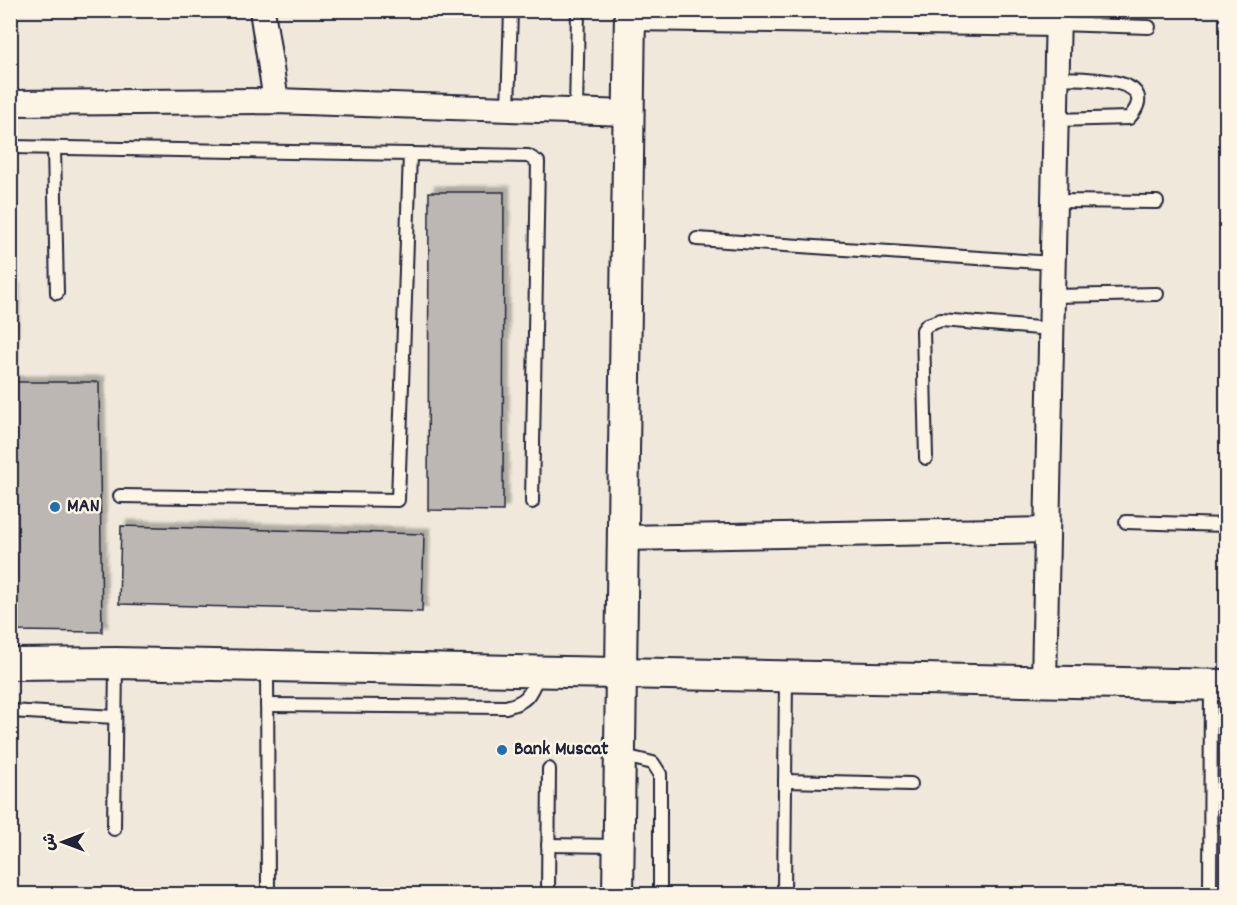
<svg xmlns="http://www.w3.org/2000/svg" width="1237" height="905" viewBox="0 0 1237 905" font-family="Dekko,'Playpen Sans Arabic',sans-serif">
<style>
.building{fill:#bcb7b3;stroke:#22223b;stroke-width:1.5;filter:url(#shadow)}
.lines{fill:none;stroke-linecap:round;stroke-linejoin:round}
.service-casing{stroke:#22223b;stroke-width:16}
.minor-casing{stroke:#22223b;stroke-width:28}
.tertiary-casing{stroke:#22223b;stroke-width:34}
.service{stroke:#fcf5e5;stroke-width:12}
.minor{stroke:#fcf5e5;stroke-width:24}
.tertiary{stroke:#fcf5e5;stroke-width:30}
.poi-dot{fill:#1f6fb2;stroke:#fcf5e5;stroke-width:2}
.labels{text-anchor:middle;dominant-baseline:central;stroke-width:5;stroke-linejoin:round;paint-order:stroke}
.poi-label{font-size:20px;font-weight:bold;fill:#22223b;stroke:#fcf5e5;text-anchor:start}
</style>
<defs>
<filter id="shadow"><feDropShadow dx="5.5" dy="-5.5" stdDeviation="1.5" flood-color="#0004"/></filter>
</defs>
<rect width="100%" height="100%" fill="#efe8db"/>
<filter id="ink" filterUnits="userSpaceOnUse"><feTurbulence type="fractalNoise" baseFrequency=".0167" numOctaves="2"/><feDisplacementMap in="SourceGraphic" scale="12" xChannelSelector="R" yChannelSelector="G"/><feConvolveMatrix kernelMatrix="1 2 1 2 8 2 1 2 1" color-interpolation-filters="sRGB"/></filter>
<g filter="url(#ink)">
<g class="building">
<polygon points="429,192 504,192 503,511 428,510"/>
<polygon points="10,289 14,290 11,382 99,382 102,632 10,631"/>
<polygon points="121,526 424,534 422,612 119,604"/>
</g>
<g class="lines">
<defs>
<g id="service">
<polyline points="1057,24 1149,27"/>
<polyline points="508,109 511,10"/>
<polyline points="576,112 578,10"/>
<path d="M 1055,120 L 1129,118 C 1167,75 1077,79 1056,78"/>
<polyline points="10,147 410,154 398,500 120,496"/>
<polyline points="54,148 57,293"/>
<polyline points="410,154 528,156 538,162 532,502"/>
<polyline points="1054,201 1157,202"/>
<polyline points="697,239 1053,263"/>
<polyline points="1052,296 1157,294"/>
<polyline points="926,458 923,330 927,325 941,320 1051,329"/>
<polyline points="1126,522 1226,525"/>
<polyline points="267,666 268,894"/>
<path d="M 267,705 L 506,707 C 529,701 530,694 539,673"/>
<polyline points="10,711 115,717"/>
<polyline points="620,755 653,763 660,774 660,894"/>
<polyline points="785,781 911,784"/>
<polyline points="114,829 116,663"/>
<polyline points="548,845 618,846"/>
<polyline points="548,894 549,769"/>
<polyline points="784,894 786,677"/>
<polyline points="1210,894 1211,685"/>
</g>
<g id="minor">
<polyline points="262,10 276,101"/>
<polyline points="629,18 1057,24"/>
<polyline points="10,103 276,101 628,113"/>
<polyline points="623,538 1047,530"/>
<polyline points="1044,682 1058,10"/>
</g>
<g id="tertiary">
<polyline points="10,664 116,663 1226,685"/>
<polyline points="618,894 630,10"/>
</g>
</defs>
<use href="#service" class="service-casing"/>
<use href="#minor" class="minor-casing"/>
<use href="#tertiary" class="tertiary-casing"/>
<use href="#service" class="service"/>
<use href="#minor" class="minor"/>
<use href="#tertiary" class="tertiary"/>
</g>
</g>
<g class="poi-dot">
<circle cx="55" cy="507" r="6"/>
<circle cx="502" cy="750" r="6"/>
</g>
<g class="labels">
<g class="poi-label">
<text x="67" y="507">MAN</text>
<text x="514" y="750">Bank Muscat</text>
</g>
</g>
<rect width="1237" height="905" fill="none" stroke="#fcf5e5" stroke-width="36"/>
<rect x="18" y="18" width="1201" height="869" fill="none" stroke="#22223b" stroke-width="2" filter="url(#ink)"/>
<g transform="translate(63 842) rotate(270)" stroke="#fcf5e5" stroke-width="4.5" paint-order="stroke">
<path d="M0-4.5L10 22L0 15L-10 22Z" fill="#22223b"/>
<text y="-9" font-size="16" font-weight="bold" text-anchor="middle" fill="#22223b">ش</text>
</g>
</svg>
